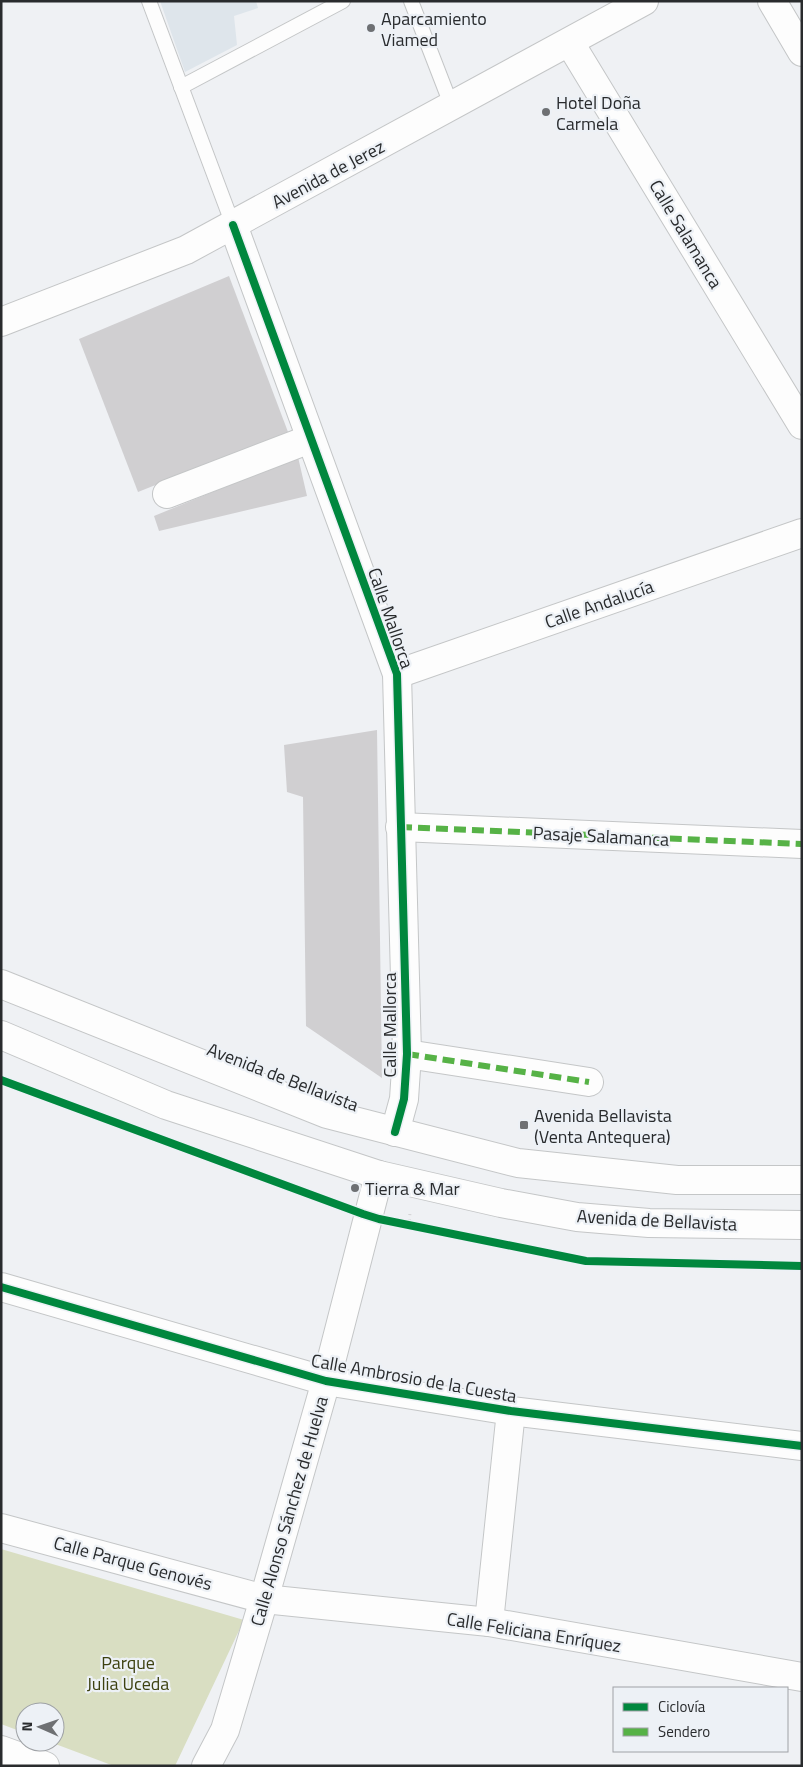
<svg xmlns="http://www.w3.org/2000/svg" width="803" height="1767" viewBox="0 0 803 1767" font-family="'Titillium Web',sans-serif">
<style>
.built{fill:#dee5eb}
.green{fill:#d9dec2}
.building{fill:#d0cfd1}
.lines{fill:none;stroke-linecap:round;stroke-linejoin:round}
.lane-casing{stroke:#c4c6c7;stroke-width:16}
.street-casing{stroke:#c4c6c7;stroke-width:30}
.secondary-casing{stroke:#c4c6c7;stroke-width:30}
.primary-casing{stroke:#c4c6c7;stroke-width:30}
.path{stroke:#d1d1d3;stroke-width:3;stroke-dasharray:1 4;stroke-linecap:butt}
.lane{stroke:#fdfdfd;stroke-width:14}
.street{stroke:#fdfdfd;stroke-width:28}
.secondary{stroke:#fdfdfd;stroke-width:28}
.primary{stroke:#fdfdfd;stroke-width:28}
.quiet{stroke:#56b246;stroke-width:6;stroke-dasharray:12 6;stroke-linecap:butt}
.cycleway-casing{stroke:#edf1f6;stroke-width:11}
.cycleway{stroke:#00873e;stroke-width:8}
.poi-dot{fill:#6e7073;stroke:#edf1f6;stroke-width:2}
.labels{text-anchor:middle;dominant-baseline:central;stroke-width:4.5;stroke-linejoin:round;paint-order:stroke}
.poi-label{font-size:18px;fill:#292b2d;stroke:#edf1f6;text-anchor:start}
.street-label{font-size:18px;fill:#292b2d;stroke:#edf1f6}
.park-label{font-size:18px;fill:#3d4110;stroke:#edf1f6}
</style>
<rect width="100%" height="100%" fill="#eff1f4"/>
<polygon class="built" points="160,1 256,1 258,8 234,16 237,45 185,72"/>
<polygon class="green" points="1,1549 244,1620 175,1766 114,1766 50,1742 55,1742 55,1712 25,1712 25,1733 1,1724"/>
<g class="building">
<polygon points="229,276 288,432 138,492 79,339"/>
<polygon points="298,457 307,496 159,531 154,516"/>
<polygon points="377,730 382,1078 306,1026 303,797 287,792 284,745"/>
</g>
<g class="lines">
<defs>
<g id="lane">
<polyline points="149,1 233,225"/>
<polyline points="411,1 452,107"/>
<polyline points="181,87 343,1"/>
</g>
<g id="street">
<polyline points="772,1 802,52"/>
<polyline points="570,43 802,425"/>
<polyline points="233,225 397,674 407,1054 404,1099 395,1132"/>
<polyline points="167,494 310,439"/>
<polyline points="397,674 802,533"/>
<polyline points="400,827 802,844"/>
<polyline points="407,1054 589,1082"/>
<polyline points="1,1287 326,1381 511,1411 802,1446"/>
<polyline points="1,1528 264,1599 489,1622 802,1677"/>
<polyline points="489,1622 511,1411"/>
</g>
<g id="secondary">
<polyline points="1,322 186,250 644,1"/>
<polyline points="1,1750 45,1766"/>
<polyline points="206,1766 225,1730 264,1599 326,1381 379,1175"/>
</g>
<g id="primary">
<polyline points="1,984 327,1114 518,1163 677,1180 802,1180"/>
<polyline points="1,1035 166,1105 379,1175 501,1203 577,1217 649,1223 802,1225"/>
</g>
</defs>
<use href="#lane" class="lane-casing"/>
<use href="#street" class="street-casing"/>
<use href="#secondary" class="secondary-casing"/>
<use href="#primary" class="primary-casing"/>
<polyline class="path" points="409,1225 410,1213"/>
<use href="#lane" class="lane"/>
<use href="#street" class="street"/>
<use href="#secondary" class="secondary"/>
<use href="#primary" class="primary"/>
<g class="quiet">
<polyline points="400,827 802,844"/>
<polyline points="407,1054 589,1082"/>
</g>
<defs>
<g id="cycleway">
<polyline points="233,225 397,674 407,1054 404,1099 395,1132"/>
<polyline points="1,1080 363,1214 379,1219 586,1261 802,1266"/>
<polyline points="1,1287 326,1381 511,1411 802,1446"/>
</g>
</defs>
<use href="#cycleway" class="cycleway-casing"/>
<use href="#cycleway" class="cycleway"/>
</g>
<g class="poi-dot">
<circle cx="371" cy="28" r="5"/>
<circle cx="546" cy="112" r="5"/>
<rect x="519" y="1120" width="10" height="10" rx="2.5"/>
<circle cx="355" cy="1188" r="5"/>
</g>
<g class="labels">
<g class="poi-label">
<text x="381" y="18">Aparcamiento<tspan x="381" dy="21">Viamed</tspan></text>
<text x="556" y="102">Hotel Doña<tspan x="556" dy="21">Carmela</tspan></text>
<text x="534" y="1115">Avenida Bellavista<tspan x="534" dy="21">(Venta Antequera)</tspan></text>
<text x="365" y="1188">Tierra &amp; Mar</text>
</g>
<g class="street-label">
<text transform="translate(328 174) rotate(-28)">Avenida de Jerez</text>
<text transform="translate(686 234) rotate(59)">Calle Salamanca</text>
<text transform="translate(599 604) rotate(-19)">Calle Andalucía</text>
<text transform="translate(391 618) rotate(71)">Calle Mallorca</text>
<text transform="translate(601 836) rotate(3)">Pasaje Salamanca</text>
<text transform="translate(389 1025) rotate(-90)">Calle Mallorca</text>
<text transform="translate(283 1077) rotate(21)">Avenida de Bellavista</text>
<text transform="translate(657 1220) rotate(3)">Avenida de Bellavista</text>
<text transform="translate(414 1378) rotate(10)">Calle Ambrosio de la Cuesta</text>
<text transform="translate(289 1511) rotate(-74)">Calle Alonso Sánchez de Huelva</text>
<text transform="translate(133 1563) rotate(15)">Calle Parque Genovés</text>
<text transform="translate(534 1632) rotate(9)">Calle Feliciana Enríquez</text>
</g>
<g class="park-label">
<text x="128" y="1662">Parque<tspan x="128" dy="21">Julia Uceda</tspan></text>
</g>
</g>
<rect width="803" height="1767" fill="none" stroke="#292b2d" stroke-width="5"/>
<rect x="613" y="1687" width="175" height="65" fill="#edf1f6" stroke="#9fa2a6"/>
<rect x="623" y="1703" width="25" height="8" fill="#00873e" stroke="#9fa2a6"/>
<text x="658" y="1712" font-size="15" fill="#292b2d">Ciclovía</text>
<rect x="623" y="1728" width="25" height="8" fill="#56b246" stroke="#9fa2a6"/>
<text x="658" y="1737" font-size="15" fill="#292b2d">Sendero</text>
<g transform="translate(40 1727) rotate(272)"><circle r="24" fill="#edf1f6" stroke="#9fa2a6"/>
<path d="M0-4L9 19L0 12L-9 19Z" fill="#6e7073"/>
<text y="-8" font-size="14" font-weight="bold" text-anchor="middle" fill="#292b2d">N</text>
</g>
</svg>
